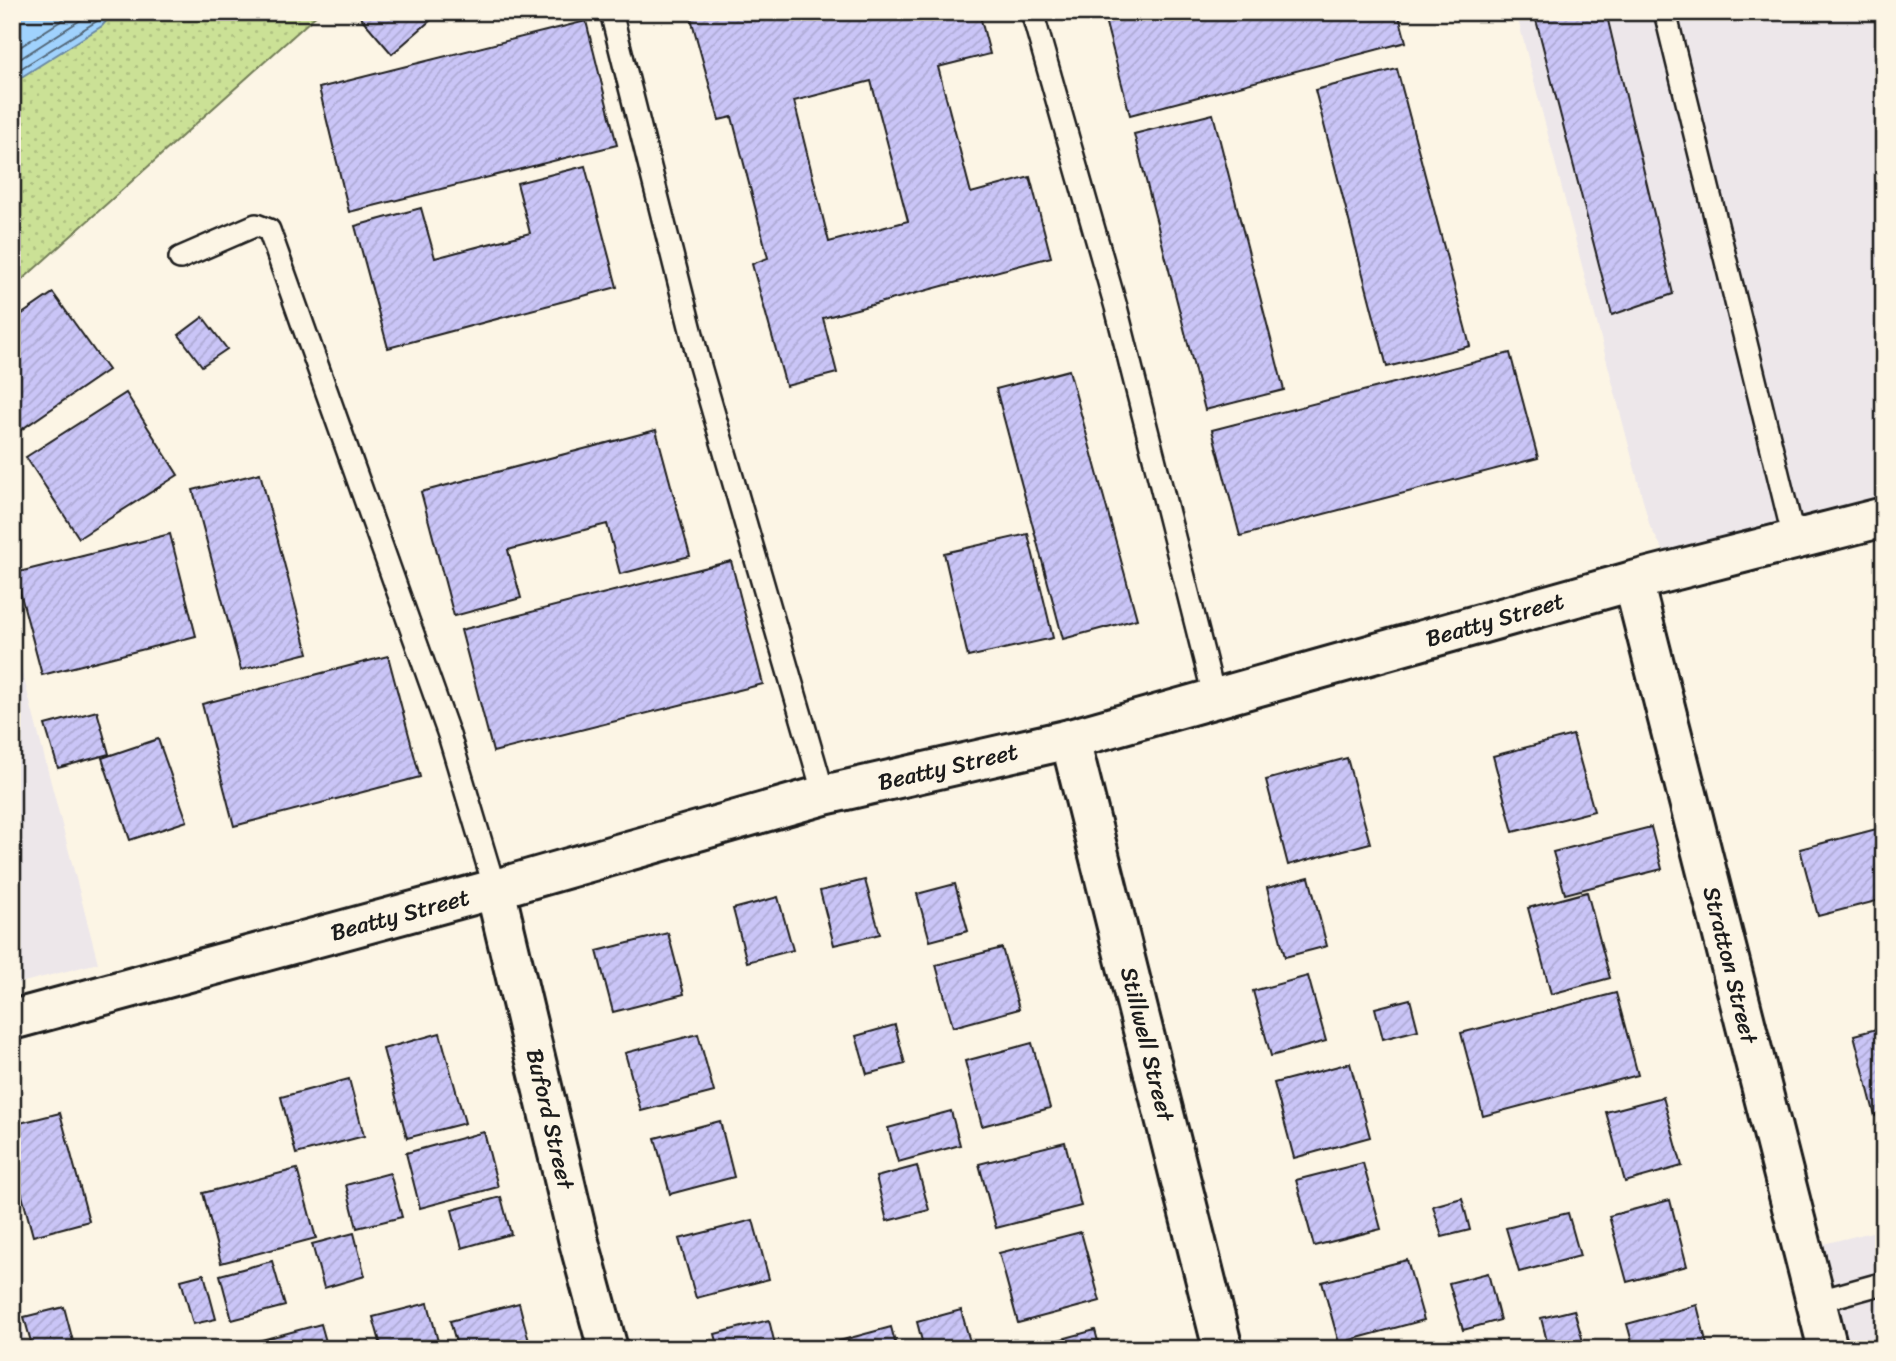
<svg xmlns="http://www.w3.org/2000/svg" width="1896" height="1361" viewBox="0 0 1896 1361" font-family="Sriracha,sans-serif">
<style>
.built{fill:#ede7ea}
.green{fill:url(#green-dots);stroke:#747e59;stroke-width:2}
.water{fill:#a0d2fd;stroke:#6b89a3;stroke-width:2}
.lines{fill:none;stroke-linecap:round;stroke-linejoin:round}
.shore{stroke:#516576;stroke-width:2}
.building{fill:url(#building-hatch);stroke:#1c1c1c;stroke-width:2;fill-rule:evenodd}
.lane-casing{stroke:#1c1c1c;stroke-width:26}
.street-casing{stroke:#1c1c1c;stroke-width:44}
.lane{stroke:#fcf5e5;stroke-width:21}
.street{stroke:#fcf5e5;stroke-width:38}
.labels{text-anchor:middle;dominant-baseline:central;stroke-width:7;stroke-linejoin:round;paint-order:stroke}
.street-label{font-size:23px;fill:#1c1c1c;stroke:#fcf5e5}
</style>
<defs>
<pattern id="green-dots" width="8" height="8" patternUnits="userSpaceOnUse" patternTransform="scale(1.75)"><rect width="8" height="8" fill="#cbe196"/><path d="M2 2h.1M6 6h.1" fill="none" stroke="#aec081" stroke-width="1.8" stroke-linecap="round"/></pattern>
<pattern id="building-hatch" width="6" height="6" patternUnits="userSpaceOnUse" patternTransform="scale(1.75)"><rect width="6" height="6" fill="#cac5f7"/><path d="M-1 1l2-2M0 6l6-6M5 7l2-2" fill="none" stroke="#ada9d3"/></pattern>
</defs>
<rect width="100%" height="100%" fill="#fcf5e5"/>
<filter id="ink" filterUnits="userSpaceOnUse"><feTurbulence type="fractalNoise" baseFrequency=".0143" numOctaves="2"/><feDisplacementMap in="SourceGraphic" scale="14" xChannelSelector="R" yChannelSelector="G"/><feConvolveMatrix kernelMatrix="1 2 1 2 8 2 1 2 1" color-interpolation-filters="sRGB"/></filter>
<g filter="url(#ink)">
<g class="built">
<polygon points="1516,12 1884,12 1884,495 1665,553 1650,527"/>
<polygon points="12,633 98,963 12,985"/>
<polygon points="1884,1229 1884,1349 1849,1349 1823,1244"/>
<polygon points="23,1329 28,1349 12,1349 12,1331"/>
</g>
<polygon class="green" points="12,12 320,12 12,289"/>
<polygon class="water" points="12,12 114,12 102,26 12,83"/>
<g class="lines">
<g class="shore">
<polyline points="12,52 75,12"/>
<polyline points="12,64 93,12"/>
<polyline points="12,74 97,21 105,12"/>
</g>
</g>
<g class="building">
<polygon points="356,12 440,12 392,54"/>
<path d="M 703,12 L 979,12 L 990,54 L 938,67 L 971,193 L 1030,177 L 1051,257 L 823,318 L 837,373 L 786,386 L 752,264 L 768,258 L 732,117 L 719,120 L 691,18 L 704,15 ZM 871,81 L 908,221 L 829,242 L 794,101 Z"/>
<polygon points="1103,12 1398,12 1406,42 1130,115"/>
<polygon points="1534,12 1606,12 1673,294 1612,315"/>
<polygon points="586,21 617,145 349,212 319,88"/>
<polygon points="1397,69 1470,346 1387,367 1315,90"/>
<polygon points="1213,114 1284,390 1205,410 1134,134"/>
<polygon points="585,166 617,287 388,348 355,226 421,208 435,258 530,233 517,183"/>
<polygon points="53,293 108,370 12,436 12,321"/>
<polygon points="203,317 227,349 202,366 179,335"/>
<polygon points="1510,353 1538,458 1240,536 1212,430"/>
<polygon points="1069,370 1137,619 1063,639 996,389"/>
<polygon points="126,393 178,475 79,538 26,457"/>
<polygon points="656,430 690,556 620,574 607,524 508,550 521,598 454,616 421,492"/>
<polygon points="260,473 308,653 241,670 193,490"/>
<polygon points="170,534 196,636 42,675 15,573"/>
<polygon points="1028,534 1053,638 968,657 944,553"/>
<polygon points="731,561 763,684 493,752 461,630"/>
<polygon points="388,656 420,777 234,826 202,704"/>
<polygon points="97,711 109,754 58,768 45,725"/>
<polygon points="1573,735 1594,811 1513,832 1493,756"/>
<polygon points="158,739 187,821 130,840 102,758"/>
<polygon points="1347,758 1370,843 1288,865 1266,780"/>
<polygon points="1651,827 1662,869 1565,894 1553,852"/>
<polygon points="1884,827 1884,899 1818,916 1800,849"/>
<polygon points="1309,877 1327,946 1285,957 1267,888"/>
<polygon points="865,880 880,934 834,945 820,891"/>
<polygon points="955,884 968,931 930,941 917,894"/>
<polygon points="1587,892 1610,978 1551,994 1528,908"/>
<polygon points="778,897 793,950 747,962 733,909"/>
<polygon points="668,933 684,994 613,1012 597,951"/>
<polygon points="1002,948 1019,1009 953,1027 936,965"/>
<polygon points="1308,976 1326,1041 1271,1056 1253,991"/>
<polygon points="1616,993 1638,1075 1483,1116 1461,1033"/>
<polygon points="1410,999 1418,1030 1383,1039 1375,1008"/>
<polygon points="895,1025 905,1064 867,1074 856,1036"/>
<polygon points="1884,1027 1884,1113 1875,1116 1854,1035"/>
<polygon points="440,1033 465,1123 407,1138 383,1049"/>
<polygon points="698,1034 714,1092 641,1111 625,1053"/>
<polygon points="1032,1043 1050,1108 982,1126 965,1061"/>
<polygon points="1350,1063 1370,1137 1294,1158 1274,1083"/>
<polygon points="349,1079 364,1136 296,1154 281,1097"/>
<polygon points="1663,1097 1682,1166 1625,1182 1606,1112"/>
<polygon points="951,1111 960,1145 898,1162 888,1128"/>
<polygon points="60,1113 89,1221 33,1236 12,1158 12,1125"/>
<polygon points="720,1121 734,1177 670,1194 655,1138"/>
<polygon points="484,1132 498,1187 420,1208 406,1153"/>
<polygon points="1065,1142 1081,1206 996,1228 979,1164"/>
<polygon points="1363,1163 1381,1229 1314,1246 1296,1180"/>
<polygon points="917,1166 929,1210 887,1221 876,1177"/>
<polygon points="297,1169 316,1238 221,1263 203,1193"/>
<polygon points="390,1173 402,1217 357,1228 346,1185"/>
<polygon points="501,1197 511,1234 462,1248 452,1210"/>
<polygon points="1462,1198 1470,1230 1442,1237 1433,1206"/>
<polygon points="1670,1200 1687,1266 1627,1282 1609,1216"/>
<polygon points="1568,1213 1580,1256 1519,1272 1506,1228"/>
<polygon points="753,1220 769,1279 696,1298 679,1239"/>
<polygon points="1081,1232 1100,1301 1018,1323 999,1253"/>
<polygon points="354,1233 365,1276 324,1288 312,1244"/>
<polygon points="1407,1260 1424,1320 1339,1343 1322,1282"/>
<polygon points="272,1261 285,1306 232,1320 220,1275"/>
<polygon points="1488,1273 1500,1320 1463,1330 1449,1283"/>
<polygon points="204,1274 216,1319 193,1324 181,1280"/>
<polygon points="428,1303 440,1349 382,1349 373,1317"/>
<polygon points="519,1303 531,1349 458,1349 450,1321"/>
<polygon points="1697,1305 1708,1349 1634,1349 1627,1324"/>
<polygon points="64,1307 75,1349 33,1349 24,1317"/>
<polygon points="961,1310 972,1349 924,1349 917,1322"/>
<polygon points="1574,1310 1584,1345 1571,1349 1549,1349 1541,1318"/>
<polygon points="769,1320 776,1349 719,1349 715,1334"/>
<polygon points="321,1324 328,1349 261,1349 258,1341"/>
<polygon points="891,1327 897,1349 841,1349 839,1341"/>
<polygon points="1095,1330 1100,1349 1025,1349"/>
</g>
<g class="lines">
<defs>
<g id="lane">
<polyline points="611,12 700,366 824,795"/>
<polyline points="1032,12 1116,307 1215,700"/>
<polyline points="1665,12 1794,539"/>
<polyline points="180,258 256,225 269,230 449,735 495,889"/>
<polyline points="1815,1302 1884,1283"/>
</g>
<g id="street">
<polyline points="1633,581 1828,1349"/>
<polyline points="1070,739 1223,1349"/>
<polyline points="495,889 579,1242 608,1349"/>
<polyline points="12,1020 495,889 824,795 1070,739 1633,581 1884,517"/>
</g>
</defs>
<use href="#lane" class="lane-casing"/>
<use href="#street" class="street-casing"/>
<use href="#lane" class="lane"/>
<use href="#street" class="street"/>
</g>
</g>
<g class="labels">
<g class="street-label">
<text transform="translate(1495 620) rotate(-16)">Beatty Street</text>
<text transform="translate(948 767) rotate(-13)">Beatty Street</text>
<text transform="translate(400 915) rotate(-15)">Beatty Street</text>
<text transform="translate(1730 965) rotate(76)">Stratton Street</text>
<text transform="translate(1147 1044) rotate(76)">Stillwell Street</text>
<text transform="translate(550 1119) rotate(77)">Buford Street</text>
</g>
</g>
<rect width="1896" height="1361" fill="none" stroke="#fcf5e5" stroke-width="42"/>
<rect x="21" y="21" width="1854" height="1319" fill="none" stroke="#1c1c1c" stroke-width="2.5" filter="url(#ink)"/>
</svg>
